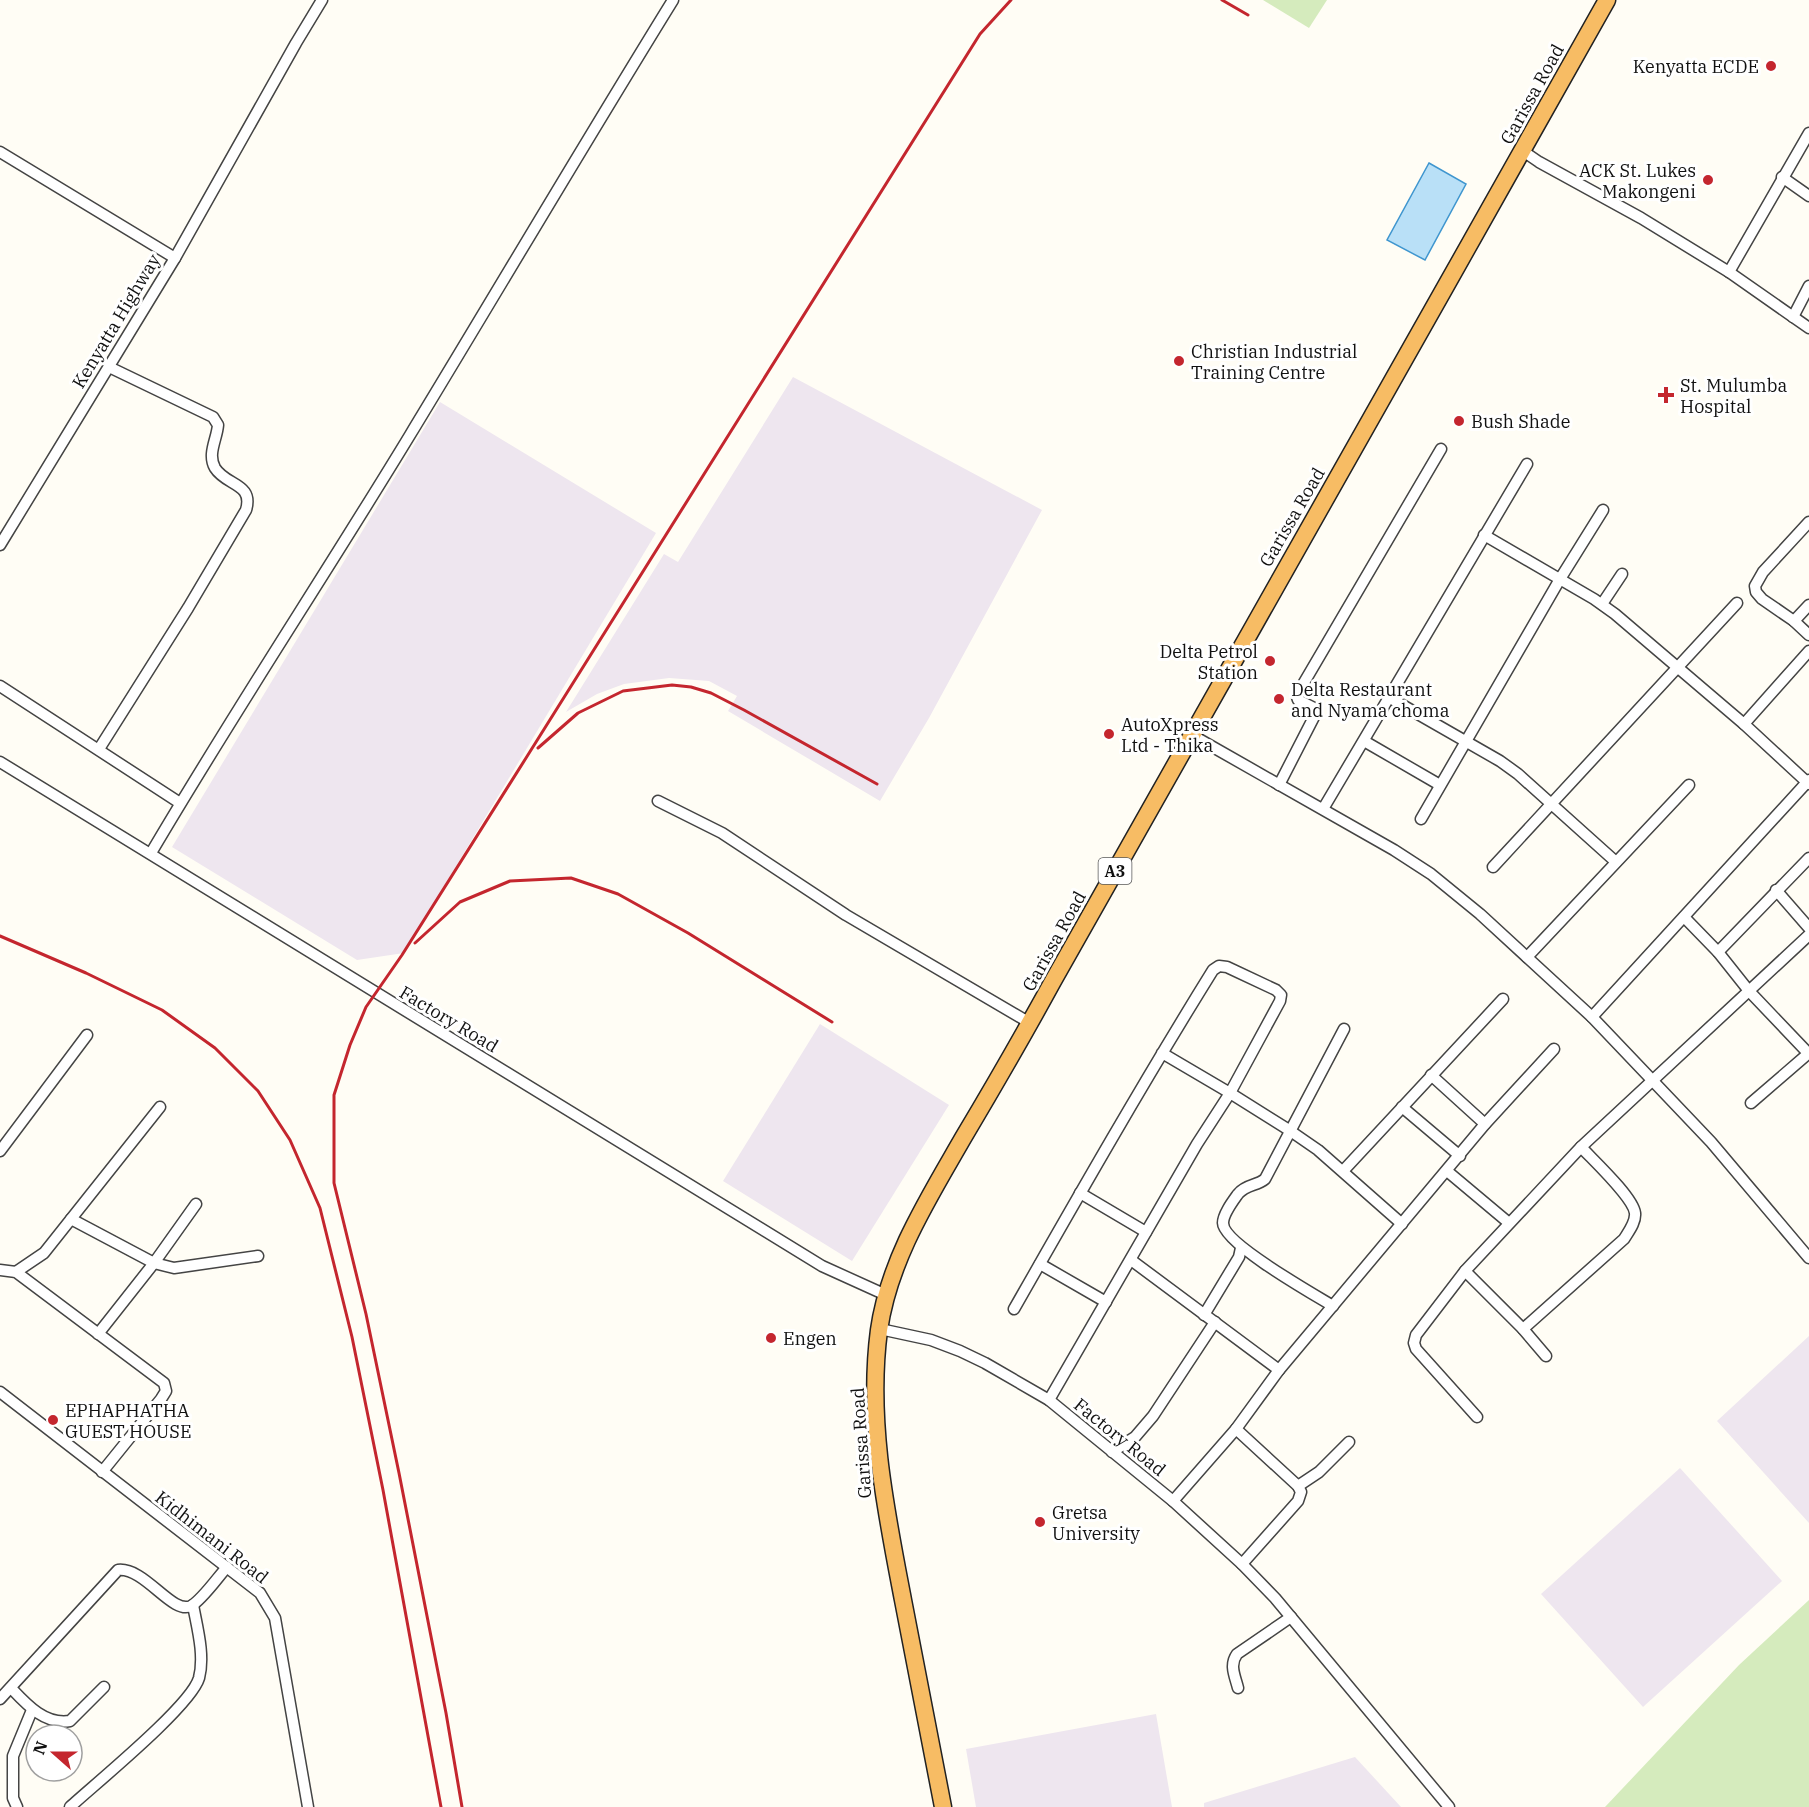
<svg xmlns="http://www.w3.org/2000/svg" width="1809" height="1807" viewBox="0 0 1809 1807" font-family="'IBM Plex Serif',serif">
<style>
.industrial{fill:#eee6ef}
.green{fill:#d5ebbd}
.water{fill:#b9e0f7;stroke:#3f96cf;stroke-width:1.5}
.lines{fill:none;stroke-linecap:round;stroke-linejoin:round}
.minor-casing{stroke:#444;stroke-width:13}
.trunk-casing{stroke:#222;stroke-width:19}
.minor{stroke:#fff;stroke-width:10}
.trunk{stroke:#f7bc64;stroke-width:16}
.rail{stroke:#c4262e;stroke-width:3}
.poi-dot{fill:#c4262e;stroke:#fff;stroke-width:2}
.labels{text-anchor:middle;dominant-baseline:central;stroke-width:6;stroke-linejoin:round;paint-order:stroke}
.shield{fill:#fff;stroke:#585858;stroke-width:1.5}
.shield-label{font-size:16px;font-weight:bold;fill:#111}
.poi-label{font-size:18px;fill:#111;stroke:#fff;text-anchor:start}
.street-label{font-size:18px;fill:#111;stroke:#fff}
</style>
<rect width="100%" height="100%" fill="#fffdf5"/>
<g class="industrial">
<polygon points="793,377 1042,510 929,718 880,801 728,711 737,696 709,681 669,678 624,684 597,694 566,712 664,554 678,562"/>
<polygon points="440,402 656,533 404,953 357,960 172,847"/>
<polygon points="820,1024 949,1105 852,1261 723,1181"/>
<polygon points="1809,1336 1809,1523 1717,1421"/>
<polygon points="1680,1468 1782,1581 1643,1707 1541,1594"/>
<polygon points="1156,1714 1172,1807 976,1807 966,1749"/>
<polygon points="1355,1757 1401,1807 1204,1807 1204,1803"/>
</g>
<g class="green">
<polygon points="1263,0 1327,0 1309,28"/>
<polygon points="1809,1600 1809,1807 1605,1807 1739,1665"/>
</g>
<polygon class="water" points="1429,163 1466,184 1425,260 1387,240"/>
<g class="lines">
<defs>
<g id="minor">
<polyline points="1523,151 1539,162 1641,218 1729,272 1809,328"/>
<polyline points="0,152 175,258 0,545"/>
<polyline points="1782,177 1809,196"/>
<polyline points="175,258 296,43 322,0"/>
<polyline points="1729,272 1809,133"/>
<polyline points="1793,317 1809,286"/>
<polyline points="1809,522 1763,572 1755,586 1756,592 1762,599 1794,621 1809,635"/>
<polyline points="1484,535 1594,599 1615,614 1744,724 1809,651"/>
<polyline points="1602,604 1622,574"/>
<polyline points="1794,621 1809,605"/>
<polyline points="0,686 180,803"/>
<polyline points="1390,698 1500,761 1518,774 1616,862"/>
<polyline points="1744,724 1809,784"/>
<polyline points="1190,734 1394,850 1431,874 1480,914 1592,1017 1652,1080 1711,1142 1809,1258"/>
<polyline points="1364,741 1440,785"/>
<path d="M 99,749 L 188,608 L 246,510 C 254,483 226,486 215,468 C 207,454 217,439 218,425 L 213,417 L 109,367"/>
<polyline points="0,762 822,1266 886,1295"/>
<polyline points="1279,785 1316,713 1314,708 1298,700 1297,697 1302,686 1441,449"/>
<polyline points="658,801 722,833 846,915 1030,1023"/>
<polyline points="1323,809 1527,464"/>
<polyline points="1421,819 1560,579 1603,510"/>
<path d="M 151,853 C 234,712 325,575 410,435 C 498,290 584,144 673,0"/>
<polyline points="1493,867 1737,603"/>
<polyline points="1776,890 1809,928"/>
<polyline points="1684,917 1718,952 1749,991 1808,1053"/>
<polyline points="1718,952 1809,858"/>
<polyline points="1527,957 1689,785"/>
<polyline points="1592,1017 1809,780"/>
<polyline points="1431,1075 1485,1124"/>
<polyline points="1751,1103 1809,1053"/>
<polyline points="1402,1107 1460,1156"/>
<polyline points="0,1151 87,1035"/>
<polyline points="1343,1171 1503,999"/>
<polyline points="1447,1171 1509,1223"/>
<polyline points="1080,1193 1146,1232"/>
<polyline points="71,1219 154,1263 174,1268 258,1256"/>
<polyline points="1131,1260 1279,1370"/>
<polyline points="1040,1264 1106,1302"/>
<polyline points="0,1270 16,1272 164,1383 166,1391 161,1399 102,1472"/>
<path d="M 1465,1271 L 1523,1329 L 1624,1239 C 1629,1231 1636,1222 1635,1213 C 1633,1197 1593,1160 1581,1147"/>
<polyline points="16,1272 44,1253 160,1107"/>
<path d="M 1333,1306 C 1313,1294 1223,1243 1223,1223 C 1223,1214 1233,1201 1238,1194 C 1246,1184 1257,1186 1265,1179 L 1344,1029"/>
<path d="M 1014,1309 C 1079,1195 1144,1081 1213,970 L 1219,966 L 1227,967 L 1276,990 L 1281,995 L 1280,1001 L 1230,1093 L 1162,1053"/>
<polyline points="1204,1315 1239,1257 1241,1248"/>
<polyline points="880,1329 931,1340 960,1351 985,1363 1049,1400 1173,1501 1242,1564 1275,1598 1449,1807"/>
<polyline points="1523,1329 1546,1356"/>
<polyline points="98,1334 154,1263 196,1204"/>
<polyline points="0,1392 260,1593 275,1618 308,1807"/>
<polyline points="1049,1400 1197,1144 1230,1093 1289,1130 1318,1150 1402,1224"/>
<polyline points="1477,1417 1416,1349 1414,1343 1416,1335 1465,1271 1581,1147 1809,935"/>
<polyline points="1236,1429 1298,1486 1301,1492 1298,1501 1242,1564"/>
<polyline points="1112,1452 1135,1437 1153,1416 1215,1322"/>
<polyline points="1298,1486 1319,1472 1349,1442"/>
<polyline points="1173,1501 1236,1429 1279,1370 1485,1124 1554,1049"/>
<path d="M 11,1688 C 27,1705 45,1725 70,1721 L 104,1687"/>
<path d="M 1238,1688 C 1235,1676 1229,1665 1237,1654 L 1291,1617"/>
<path d="M 0,1699 L 118,1570 C 145,1567 172,1615 191,1606 C 202,1600 218,1577 227,1567"/>
<polyline points="17,1807 13,1798 13,1756 32,1710"/>
<path d="M 70,1807 C 95,1784 191,1706 199,1678 C 205,1655 197,1627 193,1605"/>
</g>
<path id="trunk" d="M 943,1807 C 929,1738 916,1669 903,1600 C 886,1511 867,1421 879,1330 C 889,1260 928,1199 963,1138 C 994,1086 1024,1034 1053,981 C 1235,653 1424,328 1607,0"/>
</defs>
<use href="#minor" class="minor-casing"/>
<use href="#trunk" class="trunk-casing"/>
<use href="#minor" class="minor"/>
<use href="#trunk" class="trunk"/>
<g class="rail">
<polyline points="1222,0 1248,15"/>
<polyline points="538,748 578,713 623,691 672,685 691,687 711,693 744,710 877,784"/>
<polyline points="0,936 86,973 162,1010 215,1048 258,1091 290,1140 320,1208 352,1337 383,1490 441,1807"/>
<polyline points="415,943 460,902 510,881 571,878 618,894 688,933 832,1022"/>
<polyline points="462,1807 446,1713 399,1473 366,1314 334,1183 334,1095 350,1045 366,1007 402,955 526,758 980,34 1011,0"/>
</g>
</g>
<g class="poi-dot">
<circle cx="1771" cy="66" r="6"/>
<circle cx="1708" cy="180" r="6"/>
<circle cx="1179" cy="361" r="6"/>
<path d="M1663 386h6v6h6v6h-6v6h-6v-6h-6v-6h6z"/>
<circle cx="1459" cy="421" r="6"/>
<circle cx="1270" cy="661" r="6"/>
<circle cx="1279" cy="699" r="6"/>
<circle cx="1109" cy="734" r="6"/>
<circle cx="771" cy="1338" r="6"/>
<circle cx="53" cy="1420" r="6"/>
<circle cx="1040" cy="1522" r="6"/>
</g>
<g class="labels">
<rect class="shield" x="1098.5" y="858" width="33" height="26" rx="4.5"/>
<g class="shield-label">
<text x="1115" y="871">A3</text>
</g>
<g class="poi-label">
<text x="1759" y="66" text-anchor="end">Kenyatta ECDE</text>
<text x="1696" y="170" text-anchor="end">ACK St. Lukes<tspan x="1696" dy="21">Makongeni</tspan></text>
<text x="1191" y="351">Christian Industrial<tspan x="1191" dy="21">Training Centre</tspan></text>
<text x="1680" y="385">St. Mulumba<tspan x="1680" dy="21">Hospital</tspan></text>
<text x="1471" y="421">Bush Shade</text>
<text x="1258" y="651" text-anchor="end">Delta Petrol<tspan x="1258" dy="21">Station</tspan></text>
<text x="1291" y="689">Delta Restaurant<tspan x="1291" dy="21">and Nyama choma</tspan></text>
<text x="1121" y="724">AutoXpress<tspan x="1121" dy="21">Ltd - Thika</tspan></text>
<text x="783" y="1338">Engen</text>
<text x="65" y="1410">EPHAPHATHA<tspan x="65" dy="21">GUEST HOUSE</tspan></text>
<text x="1052" y="1512">Gretsa<tspan x="1052" dy="21">University</tspan></text>
</g>
<g class="street-label">
<text transform="translate(1532 94) rotate(-61)">Garissa Road</text>
<text transform="translate(116 321) rotate(-59)">Kenyatta Highway</text>
<text transform="translate(1292 517) rotate(-60)">Garissa Road</text>
<text transform="translate(1054 941) rotate(-61)">Garissa Road</text>
<text transform="translate(449 1019) rotate(31)">Factory Road</text>
<text transform="translate(1120 1437) rotate(39)">Factory Road</text>
<text transform="translate(861 1443) rotate(-94)">Garissa Road</text>
<text transform="translate(212 1537) rotate(38)">Kidhimani Road</text>
</g>
</g>
<g transform="translate(54 1753) rotate(291)"><circle r="28" fill="#ffffff" stroke="#a0a0a0" stroke-width="1.5"/>
<path d="M0-4.5L10 22L0 15L-10 22Z" fill="#c4262e"/>
<text y="-9" font-size="16" font-weight="bold" text-anchor="middle" fill="#111111">N</text>
</g>
</svg>
